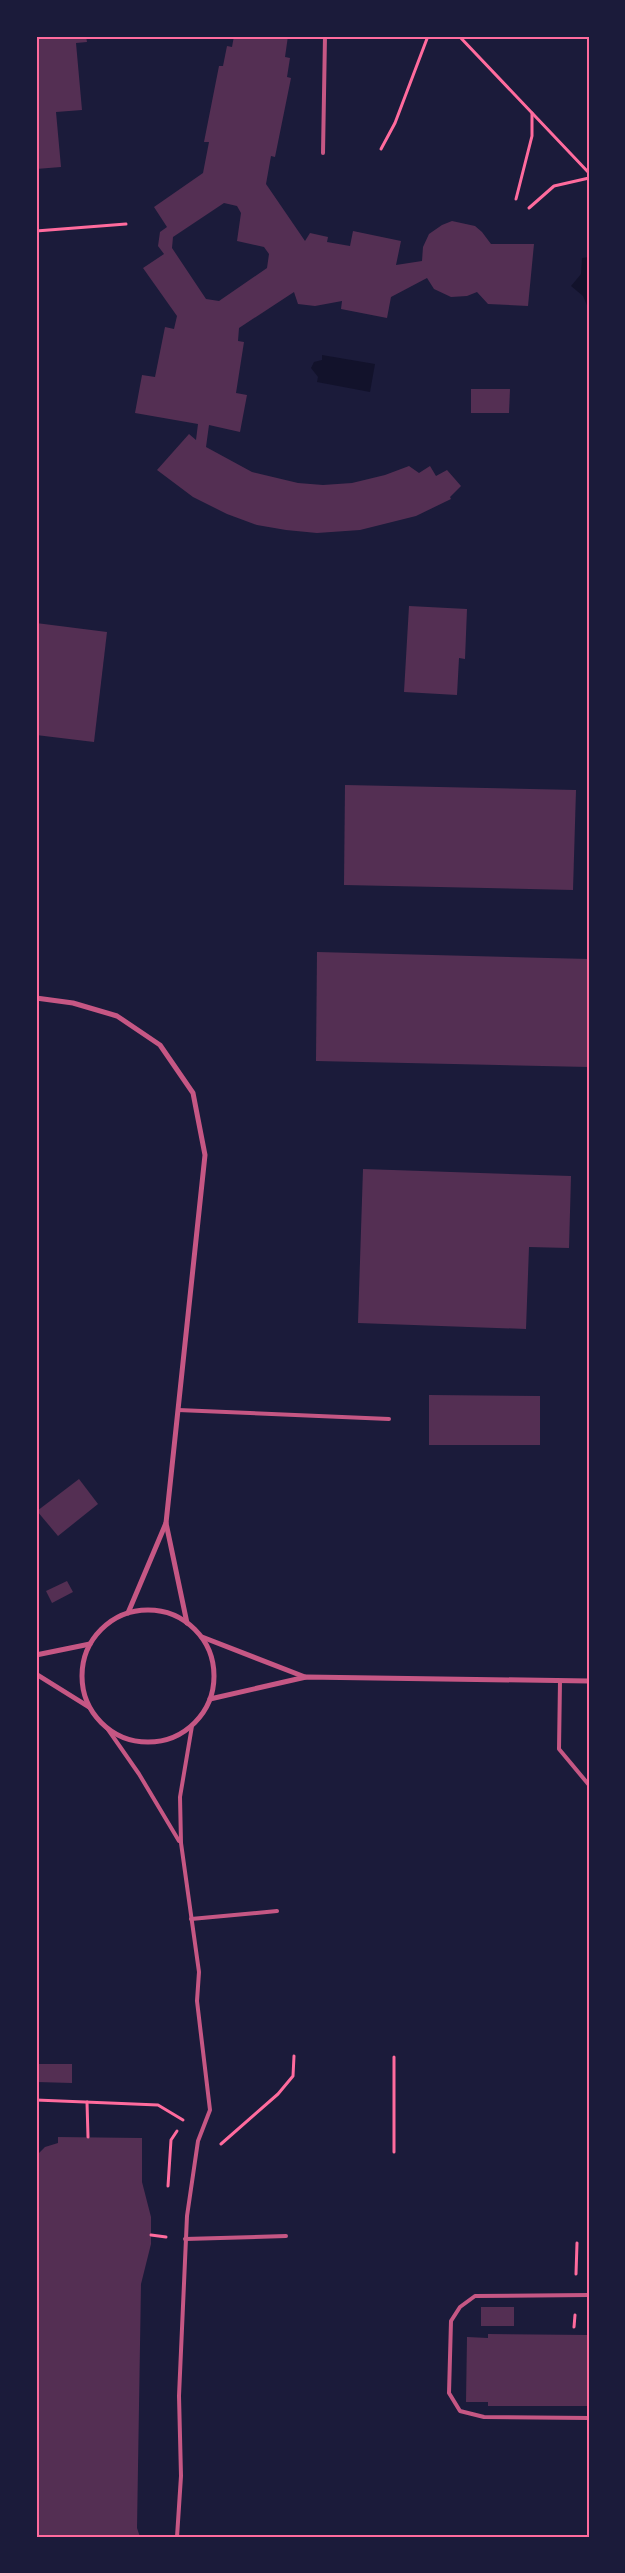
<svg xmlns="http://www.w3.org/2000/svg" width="625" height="2573" viewBox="0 0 625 2573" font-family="'Titillium Web',sans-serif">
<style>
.water{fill:#12122b}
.building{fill:#542f53;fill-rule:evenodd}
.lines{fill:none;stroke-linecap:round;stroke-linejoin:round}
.path{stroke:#ff6b9d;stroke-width:3}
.service{stroke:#c65784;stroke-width:4}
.minor{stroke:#c65784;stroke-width:5}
.neatline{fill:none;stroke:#ff6b9d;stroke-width:2}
</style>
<rect width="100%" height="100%" fill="#1b1b3a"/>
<g class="water">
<polygon points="589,257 589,310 583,296 571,286 581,274 582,258"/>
<polygon points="322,355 375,364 370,392 317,382 318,377 311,368 314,362 322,360"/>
</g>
<g class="building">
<polygon points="36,36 86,36 87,42 76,43 82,110 56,112 61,167 36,169"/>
<path d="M 234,36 L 288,36 L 285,57 L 290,58 L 287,77 L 291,78 L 275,157 L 271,156 L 266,184 L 305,241 L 310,233 L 328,237 L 327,242 L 350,246 L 353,231 L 401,241 L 396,265 L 422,261 L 423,247 L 429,234 L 442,225 L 452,221 L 475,226 L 482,232 L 491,244 L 534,244 L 528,306 L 488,304 L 477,292 L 467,296 L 451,297 L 434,289 L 427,278 L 391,297 L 387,318 L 341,309 L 342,301 L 315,306 L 298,304 L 294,292 L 239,328 L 238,341 L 244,342 L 236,393 L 247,395 L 240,432 L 209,425 L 206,447 L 252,472 L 298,483 L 323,485 L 352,483 L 385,475 L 409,466 L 419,473 L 430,466 L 436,476 L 447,470 L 461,486 L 450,497 L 451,499 L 416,516 L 360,530 L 317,533 L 286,530 L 257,525 L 227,514 L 193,497 L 157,470 L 189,434 L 196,440 L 198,424 L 135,413 L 142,375 L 155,377 L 165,327 L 174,329 L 177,316 L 143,268 L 164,254 L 158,246 L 160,232 L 167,227 L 154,207 L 203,173 L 209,142 L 204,142 L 219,66 L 223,66 L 227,46 L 232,47 ZM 224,203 L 237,206 L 241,213 L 237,241 L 264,247 L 269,254 L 267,268 L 219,301 L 206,299 L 172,248 L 173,237 Z"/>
<polygon points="471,389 510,389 509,413 471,413"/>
<polygon points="409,606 467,609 465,659 459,658 457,695 404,692"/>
<polygon points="36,623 107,632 94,742 36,735"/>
<polygon points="345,785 576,790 573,890 344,885"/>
<polygon points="317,952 589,959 589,1067 316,1061"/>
<polygon points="363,1169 571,1176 569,1248 529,1247 526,1329 358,1323"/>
<polygon points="429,1395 540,1396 540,1445 429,1445"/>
<polygon points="79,1479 98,1504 58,1536 37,1511"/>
<polygon points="67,1581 73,1592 52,1603 46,1591"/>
<polygon points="38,2064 72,2064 72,2083 37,2082"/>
<polygon points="58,2137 142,2138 142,2182 151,2217 151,2244 141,2284 137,2528 140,2537 36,2537 36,2156 45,2147 58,2143"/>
<rect x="481" y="2307" width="33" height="19"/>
<polygon points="488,2334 589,2335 589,2406 488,2406 488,2402 466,2402 467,2337 488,2338"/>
</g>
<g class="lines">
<g class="path">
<polyline points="459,36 589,173"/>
<polyline points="381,149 395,123 428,36"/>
<polyline points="516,199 532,136 532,113"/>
<polyline points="529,208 554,186 589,178"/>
<polyline points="36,231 126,224"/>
<polyline points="394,2057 394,2152"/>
<polyline points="36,2100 158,2105 183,2120"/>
<polyline points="87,2102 88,2137"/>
<polyline points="221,2144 278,2094 293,2076 294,2056"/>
<polyline points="168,2186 171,2140 177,2131"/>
<polyline points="151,2235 166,2237"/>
<polyline points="576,2274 577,2243"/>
<polyline points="574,2327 575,2315"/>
</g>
<g class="service">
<polyline points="323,153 325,36"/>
<polyline points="178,1410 389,1419"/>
<polyline points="560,1681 559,1749 589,1785"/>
<polyline points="107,1728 139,1774 179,1841"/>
<polyline points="191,1919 277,1911"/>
<polyline points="185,2239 286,2236"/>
<polyline points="589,2295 475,2296 460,2307 451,2321 449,2393 460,2411 484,2417 589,2418"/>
<polyline points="177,2537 181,2476 179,2396 187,2216 198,2141 210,2110 197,2001 199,1972 181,1843 180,1797 192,1726"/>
</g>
<g class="minor">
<polyline points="36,998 73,1003 117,1016 160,1045 193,1093 205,1155 166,1523 187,1623"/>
<circle cx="148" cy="1676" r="66"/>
<polyline points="128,1613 166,1523"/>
<polyline points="202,1637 305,1677"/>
<polyline points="36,1655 90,1644"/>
<polyline points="36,1674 89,1707"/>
<polyline points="210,1699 306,1677 589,1681"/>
</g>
</g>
<rect width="625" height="2573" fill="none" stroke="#1b1b3a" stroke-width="75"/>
<rect x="38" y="38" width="550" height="2498" class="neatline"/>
</svg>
